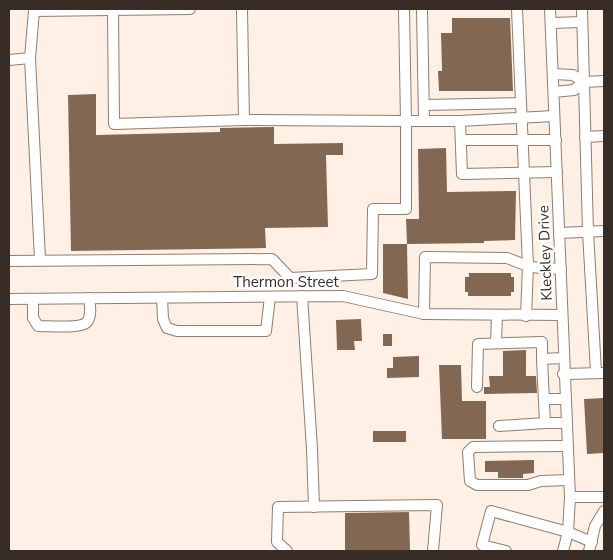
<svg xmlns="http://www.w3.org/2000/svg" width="613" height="560" viewBox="0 0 613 560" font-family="'Nunito Sans',sans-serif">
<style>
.building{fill:#826853}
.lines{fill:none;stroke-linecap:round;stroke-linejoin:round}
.minor-casing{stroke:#927d6c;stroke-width:12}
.minor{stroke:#fff;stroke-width:10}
.labels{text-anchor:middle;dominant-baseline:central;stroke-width:5;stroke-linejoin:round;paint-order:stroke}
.street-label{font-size:15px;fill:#372d26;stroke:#fff}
</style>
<rect width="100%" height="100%" fill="#fff0e5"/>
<g class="building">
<polygon points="452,18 510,18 513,91 439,91 438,71 442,71 441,33 452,33"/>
<polygon points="96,94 96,135 220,132 220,128 274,127 274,144 343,143 343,155 326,155 328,227 265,228 266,248 71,251 68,95"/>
<polygon points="446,148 447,192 516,191 515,240 484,241 484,243 407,244 406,219 419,219 418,149"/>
<polygon points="383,244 407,244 408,299 383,293"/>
<polygon points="469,273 511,273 511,277 514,277 514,292 511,292 511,296 468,296 468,292 465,292 465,277 469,277"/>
<polygon points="361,319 362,341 354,341 355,350 337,350 336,320"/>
<rect x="383" y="334" width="9" height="12"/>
<polygon points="526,350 526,376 536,376 537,393 484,394 484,387 490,387 489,376 503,376 503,351"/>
<polygon points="419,356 419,377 387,378 387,368 393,368 393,357"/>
<polygon points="439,365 461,365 462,401 486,401 486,439 442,439"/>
<polygon points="604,398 604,453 587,454 584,399"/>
<rect x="373" y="431" width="33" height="11"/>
<polygon points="534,460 534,473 523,474 523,478 498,478 498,472 485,472 485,461"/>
<polygon points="409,512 410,551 345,551 345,513"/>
</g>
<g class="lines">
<defs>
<g id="minor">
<polyline points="242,9 244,120 406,121 404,9"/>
<polyline points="422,9 424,121"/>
<polyline points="550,9 570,497 568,532 563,551"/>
<polyline points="582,9 588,232 596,372"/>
<polyline points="113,10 114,124 244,120"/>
<polyline points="551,23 582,22"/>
<polyline points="9,60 30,58"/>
<polyline points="553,74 573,75 584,82 604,81"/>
<polyline points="554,92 574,90 584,82"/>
<polyline points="521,103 528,266 526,316"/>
<polyline points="424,105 521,103 517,9"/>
<polyline points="460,121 462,174 557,172"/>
<polyline points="585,137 604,136"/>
<polyline points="461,140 556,140"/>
<polyline points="559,233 604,231"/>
<polyline points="40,259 30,58 34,11 190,9"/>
<polyline points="9,261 272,259 290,278 372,274 373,209 406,209 406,121 460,121 554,116"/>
<polyline points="302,296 312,449 314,507"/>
<polyline points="162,298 163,319 167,328 177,331 266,331 270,297"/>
<polyline points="9,299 343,296 424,314 561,315"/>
<path d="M 33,299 L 33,318 L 38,326 C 48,326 81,329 87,322 C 92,316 90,306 89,298"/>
<polyline points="424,314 425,257 507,258 530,267 561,269"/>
<polyline points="496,343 497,315"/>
<polyline points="563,374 604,373"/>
<polyline points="477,387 478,344 542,342 542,359 563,358"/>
<polyline points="544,399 565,399"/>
<polyline points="545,423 566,423"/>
<polyline points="499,426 545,423 542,359"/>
<polyline points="566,446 473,447 468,452 470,481 477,485 528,485 541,481 569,480"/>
<polyline points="570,497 604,497"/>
<polyline points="287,551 277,542 278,507 437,505 433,551"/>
<polyline points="506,551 482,545 491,511 568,532 592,542"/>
<polyline points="589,551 595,526 604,511"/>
</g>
</defs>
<use href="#minor" class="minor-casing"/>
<use href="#minor" class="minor"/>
</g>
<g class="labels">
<g class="street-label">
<text transform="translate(545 253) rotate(-92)">Kleckley Drive</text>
<text x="286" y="282">Thermon Street</text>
</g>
</g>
<rect width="613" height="560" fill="none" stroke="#372d26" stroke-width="20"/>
</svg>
